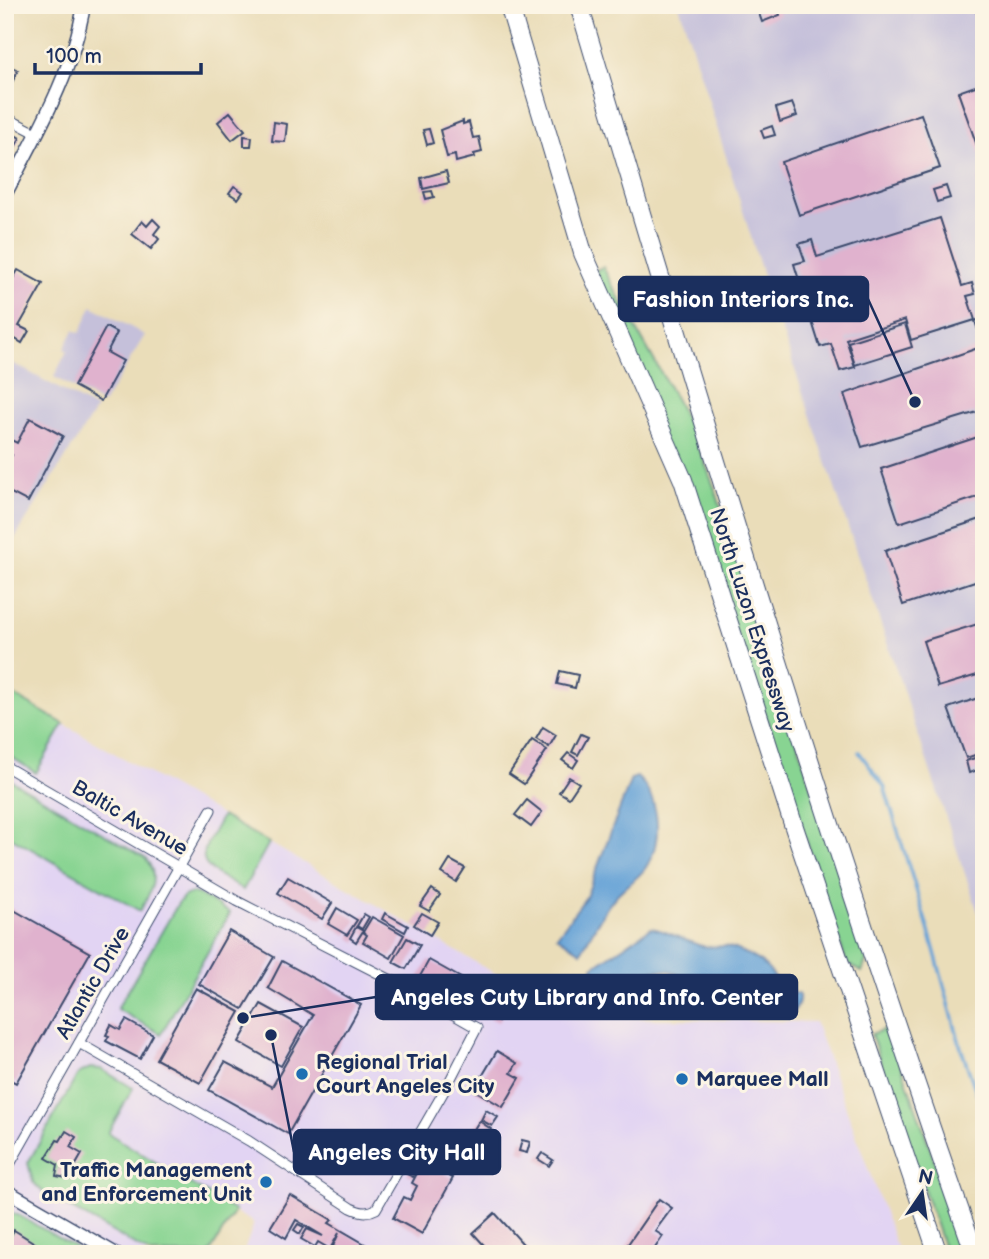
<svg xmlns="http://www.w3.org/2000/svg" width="989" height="1259" viewBox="0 0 989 1259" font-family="'Balsamiq Sans',sans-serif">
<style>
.built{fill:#e2d4f3}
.industrial{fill:#c5c0da}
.green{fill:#88d492;stroke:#528278;stroke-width:2}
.water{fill:#66a3d7;stroke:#40699a;stroke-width:2}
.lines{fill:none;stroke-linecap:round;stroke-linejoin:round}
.stream{stroke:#66a3d7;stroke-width:3.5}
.building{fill:#e0b2ce}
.street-casing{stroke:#3a496c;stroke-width:11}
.secondary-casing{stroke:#3a496c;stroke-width:15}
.highway-casing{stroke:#3a496c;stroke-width:20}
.street{stroke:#fff;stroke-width:9}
.secondary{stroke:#fff;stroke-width:12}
.highway{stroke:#fff;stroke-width:18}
.poi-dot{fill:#1f6fb2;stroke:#fcf5e5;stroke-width:2.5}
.labels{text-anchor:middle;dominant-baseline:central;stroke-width:6;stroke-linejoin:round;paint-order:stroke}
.street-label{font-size:21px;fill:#1b2f5e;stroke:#fcf5e5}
.poi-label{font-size:21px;font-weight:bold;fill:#1b2f5e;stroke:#fcf5e5;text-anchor:start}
.leader{fill:none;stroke:#1b2f5e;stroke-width:2.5}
.callout-dot{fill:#1b2f5e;stroke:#fcf5e5;stroke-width:2.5}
.callout{fill:#1b2f5e;stroke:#1b2f5e;stroke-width:2.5}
.callout-label{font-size:23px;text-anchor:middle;font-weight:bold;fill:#fff}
</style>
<rect width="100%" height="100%" fill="#fcf5e5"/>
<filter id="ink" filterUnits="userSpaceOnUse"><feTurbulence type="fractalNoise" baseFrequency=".0143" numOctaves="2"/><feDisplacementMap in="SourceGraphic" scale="14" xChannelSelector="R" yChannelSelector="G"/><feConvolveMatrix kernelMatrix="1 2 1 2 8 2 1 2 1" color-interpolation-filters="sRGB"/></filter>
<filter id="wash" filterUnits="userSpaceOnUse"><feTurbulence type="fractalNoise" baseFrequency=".00686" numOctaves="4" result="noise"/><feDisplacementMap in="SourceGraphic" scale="28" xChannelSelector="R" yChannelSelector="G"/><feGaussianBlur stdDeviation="1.57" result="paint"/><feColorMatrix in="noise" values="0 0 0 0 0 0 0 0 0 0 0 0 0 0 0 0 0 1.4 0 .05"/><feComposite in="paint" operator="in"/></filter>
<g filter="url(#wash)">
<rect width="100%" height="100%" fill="#eaddb9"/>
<polygon class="built" points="5,690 570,1017 815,1022 899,1254 243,1254 254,1223 232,1210 210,1254 5,1254"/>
<g class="industrial">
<polygon points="679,5 984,5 984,930 760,266"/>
<polygon points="92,306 145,335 103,404 54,377 67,351 64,349 74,330 80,333"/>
<polygon points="7,360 96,409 5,554 5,363"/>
</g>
<g class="green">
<path d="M 603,267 C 626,314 654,358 678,404 C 693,433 705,462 716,492 L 867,958 L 862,972 L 847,964 L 765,715 L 596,270 Z"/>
<polygon points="5,690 64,724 36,773 5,753"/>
<path d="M 5,777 L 145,858 C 161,876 150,893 140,911 L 5,834 Z"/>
<path d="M 222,816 L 269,843 L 243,890 C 196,862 194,865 222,816 Z"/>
<polygon points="192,893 198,894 230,913 161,1034 117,1009 179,902 184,896"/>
<polygon points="888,1028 967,1254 946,1254 871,1034"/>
<polygon points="90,1068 101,1069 133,1088 108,1133 235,1211 209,1254 151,1254 44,1193 33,1182 28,1163 78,1074"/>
<polygon points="5,1213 18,1215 87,1254 5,1254"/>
</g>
<g class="water">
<path d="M 637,777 C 661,798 664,846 643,871 C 635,881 623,887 615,897 C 601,913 592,934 581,952 L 557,936 L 586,897 L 631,779 Z"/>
<path d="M 651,928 C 669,931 684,941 702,946 C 709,948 717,946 724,946 C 736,948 749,955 759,961 C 775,971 779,993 799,994 C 800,1005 795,1012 786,1016 L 763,1005 L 746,1009 L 739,1006 L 671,971 C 652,967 634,975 619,988 L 594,972 L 593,967 Z"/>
</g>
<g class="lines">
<polyline class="stream" points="859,752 884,786 931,938 961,1048 984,1114"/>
</g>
<g id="blocks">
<g class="building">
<polygon points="756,5 777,5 780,15 762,22"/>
<polygon points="974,5 984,5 984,18 979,20"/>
<polygon points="5,64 18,70 10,87 5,85"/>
<polygon points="984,83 984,153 980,154 958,92"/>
<polygon points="792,103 797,116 780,122 776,108"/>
<polygon points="230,112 245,130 232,140 218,122"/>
<polygon points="921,114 940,168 799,215 781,162"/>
<polygon points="463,121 463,124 469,122 473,138 479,137 482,152 474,154 475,157 456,162 455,155 447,157 440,130"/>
<polygon points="274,122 287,124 285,142 272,141"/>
<polygon points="772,126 775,135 764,138 761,130"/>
<polygon points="429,129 433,143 427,145 423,130"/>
<polygon points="8,131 20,138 5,166 5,135"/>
<polygon points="244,136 252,137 251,146 244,146"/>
<polygon points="984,169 984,196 983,196 978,180 983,178 980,171"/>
<polygon points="446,171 449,183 423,189 421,178"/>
<polygon points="234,186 243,192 238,199 229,193"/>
<polygon points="946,186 950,198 937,202 933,190"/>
<polygon points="432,191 434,197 426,199 424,192"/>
<polygon points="940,218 962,286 972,283 975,294 967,296 975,320 911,340 905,320 846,339 855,367 840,371 831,344 820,347 794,264 805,261 799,244 812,240 817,257"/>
<polygon points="153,219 160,226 154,234 159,239 151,249 132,234 142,221 147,226"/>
<polygon points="18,270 43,284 19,326 29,331 22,343 12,337 5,346 5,288 7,289"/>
<polygon points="984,318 984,328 978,330 975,321"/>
<polygon points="905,324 912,347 855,365 848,342"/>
<polygon points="106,327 117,333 107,352 123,361 101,401 74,386"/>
<polygon points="984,346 984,410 862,447 844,394"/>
<polygon points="30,418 63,436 28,502 5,490 5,467 12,455 5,451 5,432 12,435 9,439 17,443"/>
<polygon points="984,435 984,495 899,523 881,469"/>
<polygon points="984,518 984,578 903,605 885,551"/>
<polygon points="984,622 984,673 938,687 923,641"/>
<polygon points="560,671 578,675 575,688 557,684"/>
<polygon points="984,696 984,752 966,758 948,708"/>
<polygon points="543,727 556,735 549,747 536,739"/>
<polygon points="581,734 588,737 578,755 572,752"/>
<polygon points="532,740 547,750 524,784 509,774"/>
<polygon points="568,753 578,760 573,768 562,760"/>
<polygon points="984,755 984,768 969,773 966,761"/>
<polygon points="569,777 579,783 569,798 559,792"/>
<polygon points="527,800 542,812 531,827 515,815"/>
<polygon points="450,860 465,868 456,882 442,873"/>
<polygon points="288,877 332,903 322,919 278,893"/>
<polygon points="432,889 440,895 429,911 420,906"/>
<polygon points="5,905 90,953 16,1083 5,1077"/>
<polygon points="337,908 357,920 347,935 328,924"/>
<polygon points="385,913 408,926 405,932 382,919"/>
<polygon points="422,913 438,922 430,935 414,925"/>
<polygon points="364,914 369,917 362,929 357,926"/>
<polygon points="372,917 404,935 391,958 363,942 367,935 363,932"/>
<polygon points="356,927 363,931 356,942 350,938"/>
<polygon points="229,931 274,957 243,1009 199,984"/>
<polygon points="407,938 420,945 406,969 393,962"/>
<polygon points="429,960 486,992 475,1010 419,978"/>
<polygon points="282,961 361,1005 288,1134 209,1090 225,1062 272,1087 313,1015 268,988"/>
<polygon points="196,988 240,1012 200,1083 156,1059"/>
<polygon points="489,996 507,1006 498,1022 479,1012"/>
<polygon points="261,1004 303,1027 281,1066 239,1042"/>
<polygon points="126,1020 153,1035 140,1059 106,1041 109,1036 106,1035 111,1025 120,1030"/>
<polygon points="497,1051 517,1063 511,1073 520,1078 503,1107 474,1090"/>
<polygon points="486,1110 498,1117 492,1126 481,1120"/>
<polygon points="479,1121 491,1129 471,1162 459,1154"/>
<polygon points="66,1131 76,1137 70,1147 82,1154 73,1170 72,1179 56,1176 58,1165 46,1158 57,1140 60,1141"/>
<polygon points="522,1140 530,1142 527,1153 519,1151"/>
<polygon points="542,1153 553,1160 549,1166 538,1159"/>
<polygon points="423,1162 453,1178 422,1234 393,1218 404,1197 410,1200 417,1186 412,1183"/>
<polygon points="413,1163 419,1166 413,1177 407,1174"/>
<polygon points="290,1195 332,1220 329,1223 382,1254 347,1254 333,1246 339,1233 330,1249 318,1242 315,1247 301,1239 307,1229 323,1236 296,1220 286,1238 270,1228"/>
<polygon points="659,1199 672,1208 655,1231 663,1236 651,1254 636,1254 626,1247"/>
<polygon points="495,1213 532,1254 492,1254 473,1233"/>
<polygon points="298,1224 304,1227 300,1234 294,1230"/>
<polygon points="14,1230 46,1250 43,1254 5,1254 5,1245"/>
</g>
</g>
</g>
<g filter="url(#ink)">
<use href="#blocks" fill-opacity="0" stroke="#3a496c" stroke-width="2"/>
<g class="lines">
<defs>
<g id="street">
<polyline points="5,117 36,133"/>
<path d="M 5,766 L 237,901 L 405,987 L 477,1028 L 447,1086 L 376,1209 C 367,1214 360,1212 351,1208 L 249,1141 L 79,1043"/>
<polyline points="5,1173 211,810"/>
</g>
<g id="secondary">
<path d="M 5,195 C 36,135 73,73 84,5"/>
<polyline points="5,1190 116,1254"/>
</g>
<g id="highway">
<polyline points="509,5 583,253 683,480 795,830 938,1254"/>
<path d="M 579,5 C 703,424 829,842 975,1254"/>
</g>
</defs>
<use href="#street" class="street-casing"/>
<use href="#secondary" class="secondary-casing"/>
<use href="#highway" class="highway-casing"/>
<use href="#street" class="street"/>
<use href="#secondary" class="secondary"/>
<use href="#highway" class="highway"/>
</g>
</g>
<g class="poi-dot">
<circle cx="302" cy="1074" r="7"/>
<circle cx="682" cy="1079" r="7"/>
<circle cx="266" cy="1182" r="7"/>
</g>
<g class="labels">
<g class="street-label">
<text transform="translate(752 620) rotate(72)">North Luzon Expressway</text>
<text transform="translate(130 818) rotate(30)">Baltic Avenue</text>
<text transform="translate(93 983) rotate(-60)">Atlantic Drive</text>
</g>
<g class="poi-label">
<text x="316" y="1062">Regional Trial<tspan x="316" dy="24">Court Angeles City</tspan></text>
<text x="696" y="1079">Marquee Mall</text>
<text x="252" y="1170" text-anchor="end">Traffic Management<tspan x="252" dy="24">and Enforcement Unit</tspan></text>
</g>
</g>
<path class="leader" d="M915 402L868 299M243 1018L376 997M271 1035L294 1152"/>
<g class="callout-dot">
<circle cx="915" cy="402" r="7"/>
<circle cx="243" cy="1018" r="7"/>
<circle cx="271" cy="1035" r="7"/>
</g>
<g class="callout">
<rect x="619" y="277" width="249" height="44" rx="7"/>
<rect x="376" y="975" width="421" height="44" rx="7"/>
<rect x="294" y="1130" width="206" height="44" rx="7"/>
</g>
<g class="callout-label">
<text x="743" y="307">Fashion Interiors Inc.</text>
<text x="587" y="1005">Angeles Cuty Library and Info. Center</text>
<text x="397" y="1160">Angeles City Hall</text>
</g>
<rect width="989" height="1259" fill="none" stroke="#fcf5e5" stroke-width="28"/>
<g transform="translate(922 1193) rotate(13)" stroke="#fcf5e5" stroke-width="5" paint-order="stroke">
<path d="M0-5L12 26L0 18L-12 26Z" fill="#1b2f5e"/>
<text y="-10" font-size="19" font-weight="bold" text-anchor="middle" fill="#1b2f5e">N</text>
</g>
<path d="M35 63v10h166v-10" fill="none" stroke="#1b2f5e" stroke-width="3.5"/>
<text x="46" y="63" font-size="21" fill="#1b2f5e" stroke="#fcf5e5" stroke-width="5" paint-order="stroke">100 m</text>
</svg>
